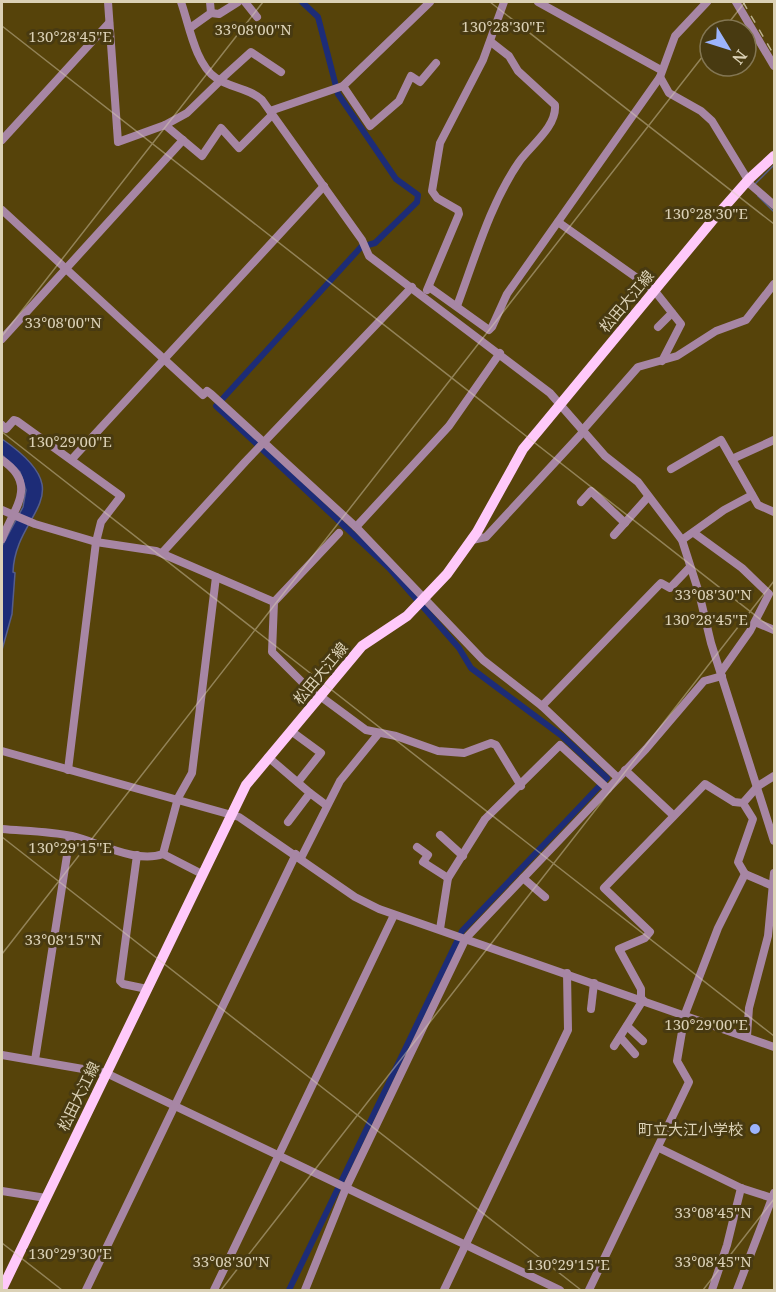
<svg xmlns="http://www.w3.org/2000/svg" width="776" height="1292" viewBox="0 0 776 1292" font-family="'Noto Serif','Noto Sans JP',serif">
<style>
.water{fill:#1d2c77;stroke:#565e8a;stroke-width:1.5}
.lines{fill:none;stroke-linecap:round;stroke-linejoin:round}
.stream{stroke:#565e8a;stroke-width:1.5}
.canal{stroke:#1d2c77;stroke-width:6}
.minor{stroke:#a786a4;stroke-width:8}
.major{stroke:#ffc9fa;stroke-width:10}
.rail{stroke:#bbaf8d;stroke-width:1.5;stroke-dasharray:8 8;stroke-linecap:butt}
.ticks{fill:none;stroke:#dbd1b6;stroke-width:1.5;stroke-opacity:0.45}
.poi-dot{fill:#9cb4fd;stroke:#483a11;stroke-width:2}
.labels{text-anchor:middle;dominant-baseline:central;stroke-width:6;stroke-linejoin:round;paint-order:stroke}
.street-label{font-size:15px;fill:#dbd1b6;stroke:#483a11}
.poi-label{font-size:15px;fill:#dbd1b6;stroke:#483a11;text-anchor:end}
.ticks-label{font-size:15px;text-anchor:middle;fill:#dbd1b6;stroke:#483a11;stroke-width:6;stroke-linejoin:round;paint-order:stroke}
</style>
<rect width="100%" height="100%" fill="#56430a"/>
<path class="water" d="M 2,439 C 85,496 15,511 13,572 L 15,573 L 12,614 L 2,650 L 2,546 L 23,507 L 26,490 L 20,472 L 2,455 Z"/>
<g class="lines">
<g class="stream">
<polyline points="755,184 774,165"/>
<polyline points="758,196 774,212"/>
</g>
<polyline class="canal" points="289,1290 462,931 607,778 562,736 471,668 459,648 389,568 216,406 361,247 375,243 417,202 418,195 396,179 338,94 318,17 302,2"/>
<g class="minor">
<polyline points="108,2 118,142 165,125 202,156 221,128 239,148 272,115"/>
<path d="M 181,2 C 189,24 195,64 216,78 C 230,88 249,88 262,100 L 362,240 L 369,256 L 550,393 L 605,456 L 638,482 L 682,540 L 699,593 L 711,643 L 774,841"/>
<polyline points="245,2 257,17"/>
<polyline points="538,2 661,70"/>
<polyline points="736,2 774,66"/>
<polyline points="211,13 219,14 238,2"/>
<polyline points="190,28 211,13 210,2"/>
<polyline points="660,77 669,93 701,111 712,121 751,185 774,205"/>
<polyline points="220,80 251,52 281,72"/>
<polyline points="343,86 370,126 399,101 411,76 420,82 436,63"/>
<polyline points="270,111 343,86 430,2"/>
<polyline points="165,125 187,113 221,80"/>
<polyline points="2,140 109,23"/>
<polyline points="2,210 203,395 207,391 211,394 356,527 483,660 542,706 618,778"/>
<polyline points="558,222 654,290 681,324 662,361"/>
<polyline points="429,287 489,330 492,327 507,294 660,77 675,36 707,2"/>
<polyline points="427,290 459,214 458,210 437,198 432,191 440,143 483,60 504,2"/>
<path d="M 457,306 C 475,258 490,204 519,162 C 530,146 557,127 555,105 L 518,71 L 509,56 L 491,42"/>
<polyline points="658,327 672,313"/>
<polyline points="2,339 183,140"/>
<polyline points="2,425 6,429 14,420 17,421 121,496 101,522 96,542 68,770"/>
<polyline points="582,431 638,367 677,356 716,331 746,320 774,284"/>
<polyline points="72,459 324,186"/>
<polyline points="732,459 774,440"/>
<path d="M 2,460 C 39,485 13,509 2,539"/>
<polyline points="671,469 721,440 758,505 774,512"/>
<polyline points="581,502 591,491 625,523"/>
<polyline points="2,510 35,524 96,542 156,551 274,602"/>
<polyline points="356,527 449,426 500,353"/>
<polyline points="694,533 742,568 769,594 750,631 721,672"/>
<polyline points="614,535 648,497"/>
<polyline points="472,540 486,537 583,432"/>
<polyline points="682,540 724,510 752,495"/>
<polyline points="162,553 245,462 412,287"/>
<polyline points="755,622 774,630"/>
<polyline points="320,696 366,730 396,736 438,751 464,753 491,743 496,745 521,786"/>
<polyline points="318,698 272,652 274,602 339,533"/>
<polyline points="542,706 658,586 661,583 670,588 690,567"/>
<polyline points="291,731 321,753 298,782"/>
<polyline points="2,751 239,817 355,897 379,909 774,1047"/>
<polyline points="268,757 310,793 288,822"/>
<polyline points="625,770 673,815"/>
<polyline points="310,793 326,805"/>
<polyline points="743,803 758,786 774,776"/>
<path d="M 2,829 C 24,831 49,831 72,836 C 98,842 136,864 163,854 L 178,798 L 192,773 L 216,577"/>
<polyline points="440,835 463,856"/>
<polyline points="417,847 428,855 423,862 448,878"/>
<polyline points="163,854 202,874"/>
<polyline points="137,855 120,981 123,984 147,989"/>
<polyline points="301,858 340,781 379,733"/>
<polyline points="523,878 545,897"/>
<polyline points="440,929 448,878 485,819 560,745 608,789"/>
<polyline points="641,999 641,989 619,949 645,938 650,932 604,888 705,784 734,802 743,803 753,819 738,862 745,874"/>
<polyline points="591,1009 594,983"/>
<polyline points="627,1026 643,1041"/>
<polyline points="747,1036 749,1008 768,936 774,873"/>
<polyline points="620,1037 635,1054"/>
<polyline points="614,1046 643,1000"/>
<polyline points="2,1055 106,1073 560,1290"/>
<polyline points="35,1060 70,836"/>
<polyline points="659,1148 741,1188 772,1198"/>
<polyline points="2,1191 46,1198"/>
<polyline points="86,1290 296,854"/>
<polyline points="214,1290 394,915"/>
<polyline points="305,1290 346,1188 466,938 646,749 704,681 722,676"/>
<polyline points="444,1290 568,1030 567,973"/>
<polyline points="589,1290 689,1082 677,1061 685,1014 718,928 745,874 773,886"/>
<polyline points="712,1290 727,1245 741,1188"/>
<polyline points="737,1290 774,1193"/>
</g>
<polyline class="major" points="2,1289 246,785 362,646 407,616 447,574 477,532 523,449 539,430 712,221 749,179 774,156"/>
<polyline class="rail" points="743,2 774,55"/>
</g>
<path class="ticks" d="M 490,2 L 774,224M 2,26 L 774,630M 723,30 L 745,2M 2,336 L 263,2M 2,432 L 774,1036M 2,837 L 581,1290M 2,954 L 710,47M 2,1243 L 62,1290M 221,1290 L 774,581M 703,1290 L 774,1199"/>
<circle class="poi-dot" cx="755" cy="1129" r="6"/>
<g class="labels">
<g class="street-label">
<text transform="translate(626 301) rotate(-50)">松田大江線</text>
<text transform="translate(320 673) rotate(-50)">松田大江線</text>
<text transform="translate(78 1096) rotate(-64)">松田大江線</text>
</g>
<g class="poi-label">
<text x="743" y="1129">町立大江小学校</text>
</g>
</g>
<g class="ticks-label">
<text x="503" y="32">130°28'30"E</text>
<text x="253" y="35">33°08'00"N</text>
<text x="70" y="42">130°28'45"E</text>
<text x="706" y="219">130°28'30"E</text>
<text x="63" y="328">33°08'00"N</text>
<text x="70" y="447">130°29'00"E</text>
<text x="713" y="600">33°08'30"N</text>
<text x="706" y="625">130°28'45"E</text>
<text x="70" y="853">130°29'15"E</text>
<text x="63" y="945">33°08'15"N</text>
<text x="706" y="1030">130°29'00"E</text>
<text x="713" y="1218">33°08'45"N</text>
<text x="70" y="1259">130°29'30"E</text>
<text x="231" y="1267">33°08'30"N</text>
<text x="713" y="1267">33°08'45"N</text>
<text x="568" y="1270">130°29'15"E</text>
</g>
<rect width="776" height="1292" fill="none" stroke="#dbd1b6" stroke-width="6"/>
<g transform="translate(728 48) rotate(128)"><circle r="28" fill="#483a11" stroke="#837653" stroke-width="1.5"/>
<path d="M0-4.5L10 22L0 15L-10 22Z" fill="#9cb4fd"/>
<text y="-9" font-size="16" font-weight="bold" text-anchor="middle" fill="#dbd1b6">N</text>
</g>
</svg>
